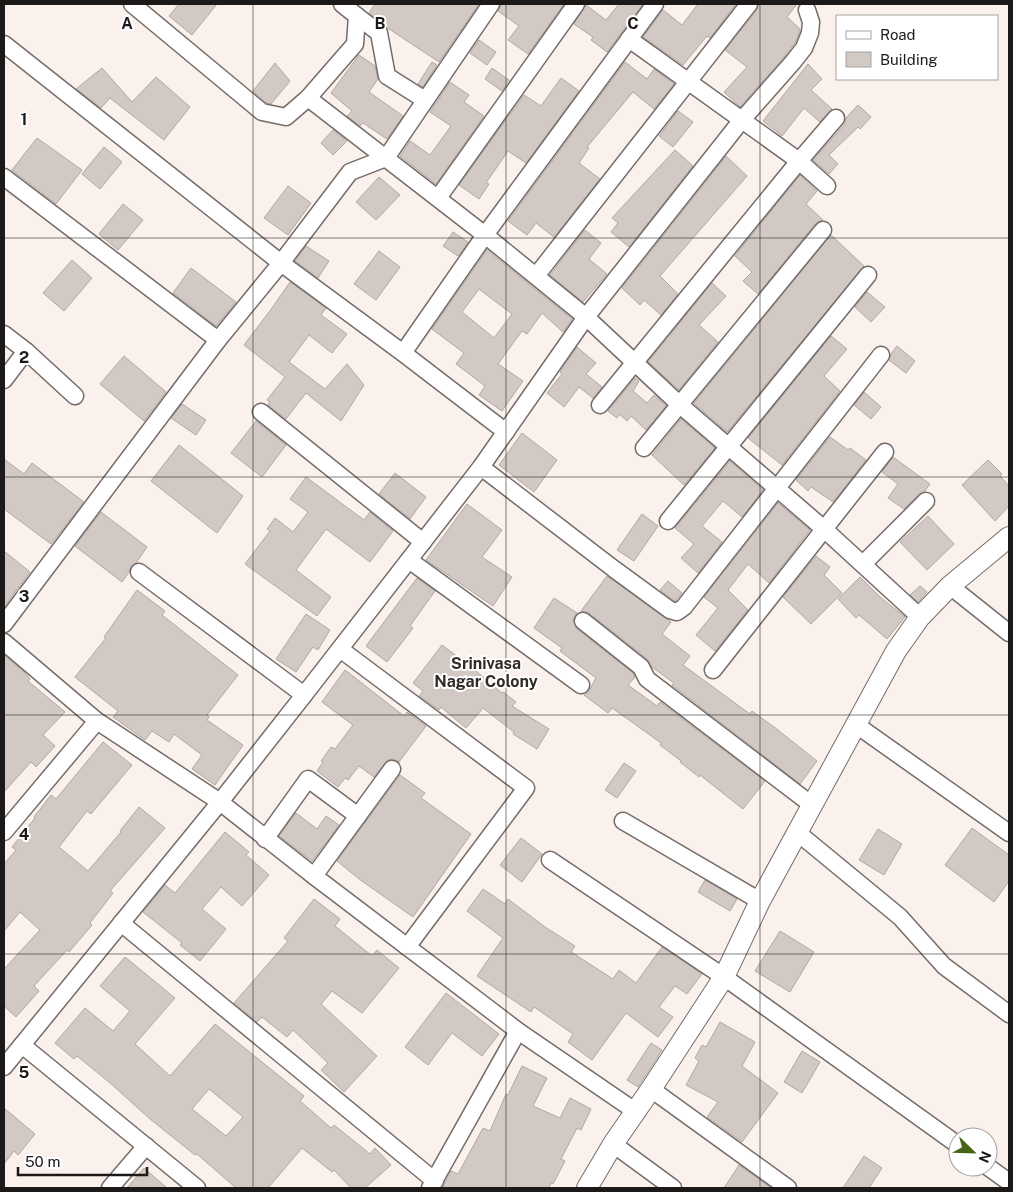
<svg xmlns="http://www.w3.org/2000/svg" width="1013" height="1192" viewBox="0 0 1013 1192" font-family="'Public Sans',sans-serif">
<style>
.building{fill:#d2c9c4;stroke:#b1a8a4;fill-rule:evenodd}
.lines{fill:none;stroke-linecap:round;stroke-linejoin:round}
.minor-casing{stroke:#746c68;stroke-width:19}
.tertiary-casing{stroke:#746c68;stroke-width:22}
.minor{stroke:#fff;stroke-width:16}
.tertiary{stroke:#fff;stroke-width:20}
.grid{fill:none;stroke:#1c1918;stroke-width:1;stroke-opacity:0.55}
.labels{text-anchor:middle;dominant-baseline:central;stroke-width:4;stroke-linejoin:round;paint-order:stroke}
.neighbourhood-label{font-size:16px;font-weight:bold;fill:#312a27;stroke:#fff}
.grid-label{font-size:16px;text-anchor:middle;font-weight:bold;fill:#1c1918;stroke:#fff;stroke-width:4;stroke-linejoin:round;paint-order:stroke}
</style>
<rect width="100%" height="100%" fill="#faf0ec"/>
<g class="building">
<polygon points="179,4 217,4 192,35 169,16"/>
<polygon points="375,4 479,4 439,62 386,27 369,13"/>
<polygon points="501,4 564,4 528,54 508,40 519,26 498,11"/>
<polygon points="619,4 643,4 607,52 591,40 593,37 574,24 586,5 606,20"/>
<polygon points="698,4 736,4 710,38 707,36 683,65 643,37 663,10 682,25"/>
<polygon points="759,4 797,4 787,17 800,29 800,31 795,43 785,56 740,107 724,92 747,67 725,50 757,10"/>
<polygon points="479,40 496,52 487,65 470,53"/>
<polygon points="359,55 375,66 378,79 369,92 403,116 387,139 363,123 360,126 347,116 352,111 331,93"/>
<polygon points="432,62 437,65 423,87 418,84"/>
<polygon points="625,62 647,79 654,69 674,84 654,109 633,92 632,93 587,147 589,148 579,163 600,179 554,237 536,223 527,235 508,221"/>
<polygon points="275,63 290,81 271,104 266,103 253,91"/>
<polygon points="808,64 822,79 811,90 832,109 820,122 804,108 782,136 763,121"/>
<polygon points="102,68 132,102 156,77 190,107 164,140 110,98 101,108 76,89"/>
<polygon points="492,68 509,80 502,91 485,79"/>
<polygon points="561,78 579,91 526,163 508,151 486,183 489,184 479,199 459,185 524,95 541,106"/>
<polygon points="450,82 469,95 464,102 484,116 436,184 400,156 410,141 430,155 451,126 430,112"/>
<polygon points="858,105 871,117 860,129 858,127 829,155 838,164 829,174 813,160 844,125 846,118"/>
<polygon points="678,111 693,122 673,147 659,136"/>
<polygon points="333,130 347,141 333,155 321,143"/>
<polygon points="37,138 82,170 56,204 12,170"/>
<polygon points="104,147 122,162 100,189 82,174"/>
<polygon points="675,150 693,166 629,247 611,232 618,223 612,218"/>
<polygon points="726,156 747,176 660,276 678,294 661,315 644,300 640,305 622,288"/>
<polygon points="800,175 817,191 806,204 823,220 815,224 758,294 743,281 752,272 735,256"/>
<polygon points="379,177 400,195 376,220 356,202"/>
<polygon points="288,186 311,203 288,235 264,218"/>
<polygon points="123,204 143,220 118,250 99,234"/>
<polygon points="585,230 601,243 589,259 607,274 583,302 550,275"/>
<polygon points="453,232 468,242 458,256 443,246"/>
<polygon points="831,235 864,266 727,432 694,403"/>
<polygon points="306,246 329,261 318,278 295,261"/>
<path d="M 487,250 L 572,319 L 563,332 L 542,313 L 527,334 L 522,331 L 498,364 L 523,381 L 502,411 L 479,395 L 485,386 L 456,364 L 464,353 L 432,329 ZM 479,289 L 512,314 L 494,338 L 462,312 Z"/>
<polygon points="379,251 400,267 376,300 354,284"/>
<polygon points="72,260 92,278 64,311 43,293"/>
<polygon points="191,268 236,302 216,326 173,293"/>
<polygon points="290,282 326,308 321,315 347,334 332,353 309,335 289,362 325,389 347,364 364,385 341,421 306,393 286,419 268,405 270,402 267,400 285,377 244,345 272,308"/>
<polygon points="712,283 726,296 699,325 718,342 679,390 648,362"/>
<polygon points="867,292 885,307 871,322 855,307"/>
<polygon points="831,336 847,349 824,376 840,391 782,465 748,438"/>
<polygon points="897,346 915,361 906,373 889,360 891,354"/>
<polygon points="577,347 596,363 586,374 602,387 593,398 579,387 564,407 547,393 562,374 560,372"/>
<polygon points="124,356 166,392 144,421 100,384"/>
<polygon points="635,378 639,381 633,391 647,403 654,395 666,406 646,430 631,416 627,421 619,414 617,418 608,411"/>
<polygon points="864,392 881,407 871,419 854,405"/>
<polygon points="182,404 206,420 196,435 171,418"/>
<polygon points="681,419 715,448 684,485 652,455"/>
<polygon points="256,421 286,445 262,477 231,453"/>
<polygon points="522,433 557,460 534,492 499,465"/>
<polygon points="830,437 848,450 850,448 866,460 833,502 811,487 808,491 796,480"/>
<polygon points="179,445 243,496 217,533 151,481"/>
<polygon points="893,457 930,484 925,491 919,494 904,509 888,498 898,484 882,472"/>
<polygon points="4,459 24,474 32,463 84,502 51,544 4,509"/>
<polygon points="988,460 1002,474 1000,476 1009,486 1009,506 995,521 962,485"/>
<polygon points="730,461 763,490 742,517 723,501 702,526 722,542 698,573 681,558 694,544 675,528"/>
<polygon points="395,473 426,497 410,519 379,494"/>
<polygon points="306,477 364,520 370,512 393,531 370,562 326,529 296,570 331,597 317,616 245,564 270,531 267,529 275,518 293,532 308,512 290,499"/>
<polygon points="778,503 810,530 769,583 748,564 728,590 748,610 715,651 696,635 718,608 704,597"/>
<polygon points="467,504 502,530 482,557 512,577 493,606 426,560"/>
<polygon points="101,512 147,547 136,563 131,566 129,572 122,582 75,546"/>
<polygon points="642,514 658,526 634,561 617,550"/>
<polygon points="928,516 954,544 927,570 900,542"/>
<polygon points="4,551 30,572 4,607"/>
<polygon points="816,556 830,567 824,575 842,593 811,624 783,597"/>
<polygon points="607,576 671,622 662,634 690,656 683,665 750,714 752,711 774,727 817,761 800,784 672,685 674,683 652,667 647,659 589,613 581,611"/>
<polygon points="860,577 880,597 905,617 887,639 859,615 856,618 838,599"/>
<polygon points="417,578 435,591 410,626 413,628 387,662 366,646"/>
<polygon points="668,581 682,593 675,601 660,590"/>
<polygon points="920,586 927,592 918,602 910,595"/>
<polygon points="137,590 165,611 162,615 238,675 207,715 209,717 207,720 243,745 215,785 192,769 202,755 174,734 169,742 152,731 145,740 113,717 118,711 75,677 106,638 104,637"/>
<polygon points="554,598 577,613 573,620 577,629 633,673 635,677 628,685 657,706 660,702 765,781 743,809 700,775 699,777 680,762 681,761 660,745 661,743 636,725 612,708 608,713 584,695 589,691 596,678 560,651 562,648 534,628"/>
<polygon points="306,614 330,630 318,650 313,647 296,672 276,659"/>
<polygon points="442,645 470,666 502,693 503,692 516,702 512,706 549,729 537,749 513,734 514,732 483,708 466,728 441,707 439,710 419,696 423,691 413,683"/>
<polygon points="4,655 24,672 30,679 28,681 65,712 43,735 55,746 36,767 31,762 4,792"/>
<polygon points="345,670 404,716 407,712 426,726 399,762 394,759 388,760 374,777 359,766 348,780 345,778 338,787 317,771 323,762 321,761 331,747 335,749 353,725 322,702"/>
<polygon points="103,742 132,765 91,814 87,811 59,847 88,871 121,832 120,831 139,807 165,828 110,891 113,893 90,923 92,925 69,952 67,950 34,986 39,991 16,1017 4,1006 4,969 40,930 20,912 4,931 4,864 16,850 12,847 35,818 34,817 51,795 56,799"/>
<polygon points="624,763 636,771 617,798 605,790"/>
<polygon points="400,775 425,793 421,798 471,834 413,917 359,879 337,861"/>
<polygon points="296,813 317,829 326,816 339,825 312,861 279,836"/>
<polygon points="972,828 1009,855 1009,881 994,902 945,865"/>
<polygon points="878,829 902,844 884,875 859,860"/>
<polygon points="225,832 249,852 246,855 269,875 242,906 221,887 202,909 226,929 200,961 180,945 182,943 143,912 165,885 175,893"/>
<polygon points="521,838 542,854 522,882 500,865"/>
<polygon points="705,880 737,899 730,911 698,892"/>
<polygon points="483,889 505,904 508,899 545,927 575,946 571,952 613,979 619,970 636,983 662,947 702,974 687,994 675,986 659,1007 673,1017 658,1037 626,1013 592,1060 568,1042 573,1034 534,1007 531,1012 477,976 503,938 467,911"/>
<polygon points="314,899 340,919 335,926 372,956 377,950 399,968 362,1013 332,991 321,1004 377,1056 344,1092 321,1070 328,1063 293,1030 287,1037 262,1017 257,1022 234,1003 288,941 284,938"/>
<polygon points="780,931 814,952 790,992 755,971"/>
<path d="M 125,957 L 175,998 L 135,1044 L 170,1076 L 215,1024 L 304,1096 L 300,1101 L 331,1128 L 334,1125 L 370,1154 L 375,1148 L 391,1165 L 365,1188 L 351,1188 L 334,1170 L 332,1172 L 302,1148 L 268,1188 L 236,1188 L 197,1154 L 195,1155 L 150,1119 L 109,1082 L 77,1056 L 74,1059 L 55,1043 L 85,1008 L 113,1031 L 130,1011 L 100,986 ZM 209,1089 L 243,1117 L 226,1136 L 192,1109 Z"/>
<polygon points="446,993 499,1034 482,1056 452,1033 428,1065 405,1047"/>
<polygon points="720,1022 755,1042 742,1066 778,1093 742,1142 707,1117 718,1102 686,1085 699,1061 695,1058 702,1045 706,1047"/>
<polygon points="651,1043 662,1050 638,1087 627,1080"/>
<polygon points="802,1051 820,1062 802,1093 784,1082"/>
<polygon points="522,1066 547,1078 533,1106 560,1118 570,1098 591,1109 581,1130 577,1128 561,1159 565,1161 553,1184 551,1183 549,1188 442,1188 451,1171 458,1174 483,1128 490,1131 506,1094 508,1095"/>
<polygon points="4,1108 35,1134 18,1155 14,1151 4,1164"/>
<polygon points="864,1156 882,1168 869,1188 843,1188"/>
<polygon points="739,1165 771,1188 724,1188"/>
<polygon points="144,1168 167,1188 127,1188"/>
</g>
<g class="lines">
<defs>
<g id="minor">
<polyline points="132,4 262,112 286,117 308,98 355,44 357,16 342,4"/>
<polyline points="357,16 379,33 387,76 425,100"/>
<polyline points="629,39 799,161 827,186"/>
<polyline points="4,44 281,263 403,353 506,432"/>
<polyline points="308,98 485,235 586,317 679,404 824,529 920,617"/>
<polyline points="4,177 218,340"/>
<polyline points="438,198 576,4"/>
<polyline points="536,276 749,4"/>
<polyline points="4,334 26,351 75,396"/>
<polyline points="403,353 485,235 655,4"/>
<polyline points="4,380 26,351"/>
<polyline points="600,405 799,161 836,118"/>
<polyline points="261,412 423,542"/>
<polyline points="644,448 823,230"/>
<polyline points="481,467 614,569 670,610 677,612 684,607 881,355"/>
<polyline points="668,521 868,275"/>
<polyline points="409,560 581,685"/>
<polyline points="863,564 926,501"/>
<polyline points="139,572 304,695"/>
<polyline points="950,586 1009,633"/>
<polyline points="583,621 641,667 647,679 812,805"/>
<polyline points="4,624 218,340 281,263 350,172 386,158 491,4"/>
<polyline points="4,642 97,721 220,802 314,876 518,1031 635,1111"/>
<polyline points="340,649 526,788 407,947"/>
<polyline points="713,670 885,452"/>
<polyline points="855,724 1009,833"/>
<polyline points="623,821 760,901"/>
<polyline points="4,832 97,721"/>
<polyline points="798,833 900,917 944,966 1009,1014"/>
<polyline points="265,839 308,779 358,816"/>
<polyline points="550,860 724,977 958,1145"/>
<polyline points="314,876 392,769"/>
<polyline points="121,923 435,1181"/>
<polyline points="22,1045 197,1188"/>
<polyline points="4,1067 220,802 304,695 481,467 586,317 741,121 793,62 804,48 810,33 811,22 807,10"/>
<polyline points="651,1089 788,1188"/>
<polyline points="613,1144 673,1188"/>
<polyline points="988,1167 1009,1182"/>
<polyline points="110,1188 146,1146"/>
<polyline points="430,1188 518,1031"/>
</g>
<polyline id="tertiary" points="587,1188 613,1144 651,1089 724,977 760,901 896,651 920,617 950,586 1009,537"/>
</defs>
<use href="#minor" class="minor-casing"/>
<use href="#tertiary" class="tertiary-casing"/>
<use href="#minor" class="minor"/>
<use href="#tertiary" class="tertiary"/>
</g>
<path class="grid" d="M 253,4 L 253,1188M 506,4 L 506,1188M 760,4 L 760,1188M 4,238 L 1009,238M 4,477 L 1009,477M 4,715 L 1009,715M 4,954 L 1009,954"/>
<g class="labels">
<g class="neighbourhood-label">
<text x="486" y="663">Srinivasa<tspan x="486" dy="18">Nagar Colony</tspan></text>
</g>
</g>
<g class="grid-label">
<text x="127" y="29">A</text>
<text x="380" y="29">B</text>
<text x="633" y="29">C</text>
<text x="24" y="125">1</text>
<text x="24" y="363">2</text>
<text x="24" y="602">3</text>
<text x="24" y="840">4</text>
<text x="24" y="1078">5</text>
</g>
<rect width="1013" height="1192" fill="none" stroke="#1c1918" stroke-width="10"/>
<rect x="836" y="15" width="162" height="65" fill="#ffffff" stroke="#a4a3a3"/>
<rect x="846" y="31" width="25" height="8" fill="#ffffff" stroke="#a4a3a3"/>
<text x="880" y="40" font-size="15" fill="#1c1918">Road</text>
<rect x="846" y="52" width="25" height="15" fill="#d2c9c4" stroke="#a4a3a3"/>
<text x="880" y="65" font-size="15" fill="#1c1918">Building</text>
<g transform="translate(973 1152) rotate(113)"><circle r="24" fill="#ffffff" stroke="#a4a3a3"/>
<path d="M0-4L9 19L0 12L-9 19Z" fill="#486313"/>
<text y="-8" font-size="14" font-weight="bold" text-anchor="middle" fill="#1c1918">N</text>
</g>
<path d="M18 1167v8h129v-8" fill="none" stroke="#1c1918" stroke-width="2.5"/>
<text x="25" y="1167" font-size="15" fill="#1c1918" stroke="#ffffff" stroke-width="4" paint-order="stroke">50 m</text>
</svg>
